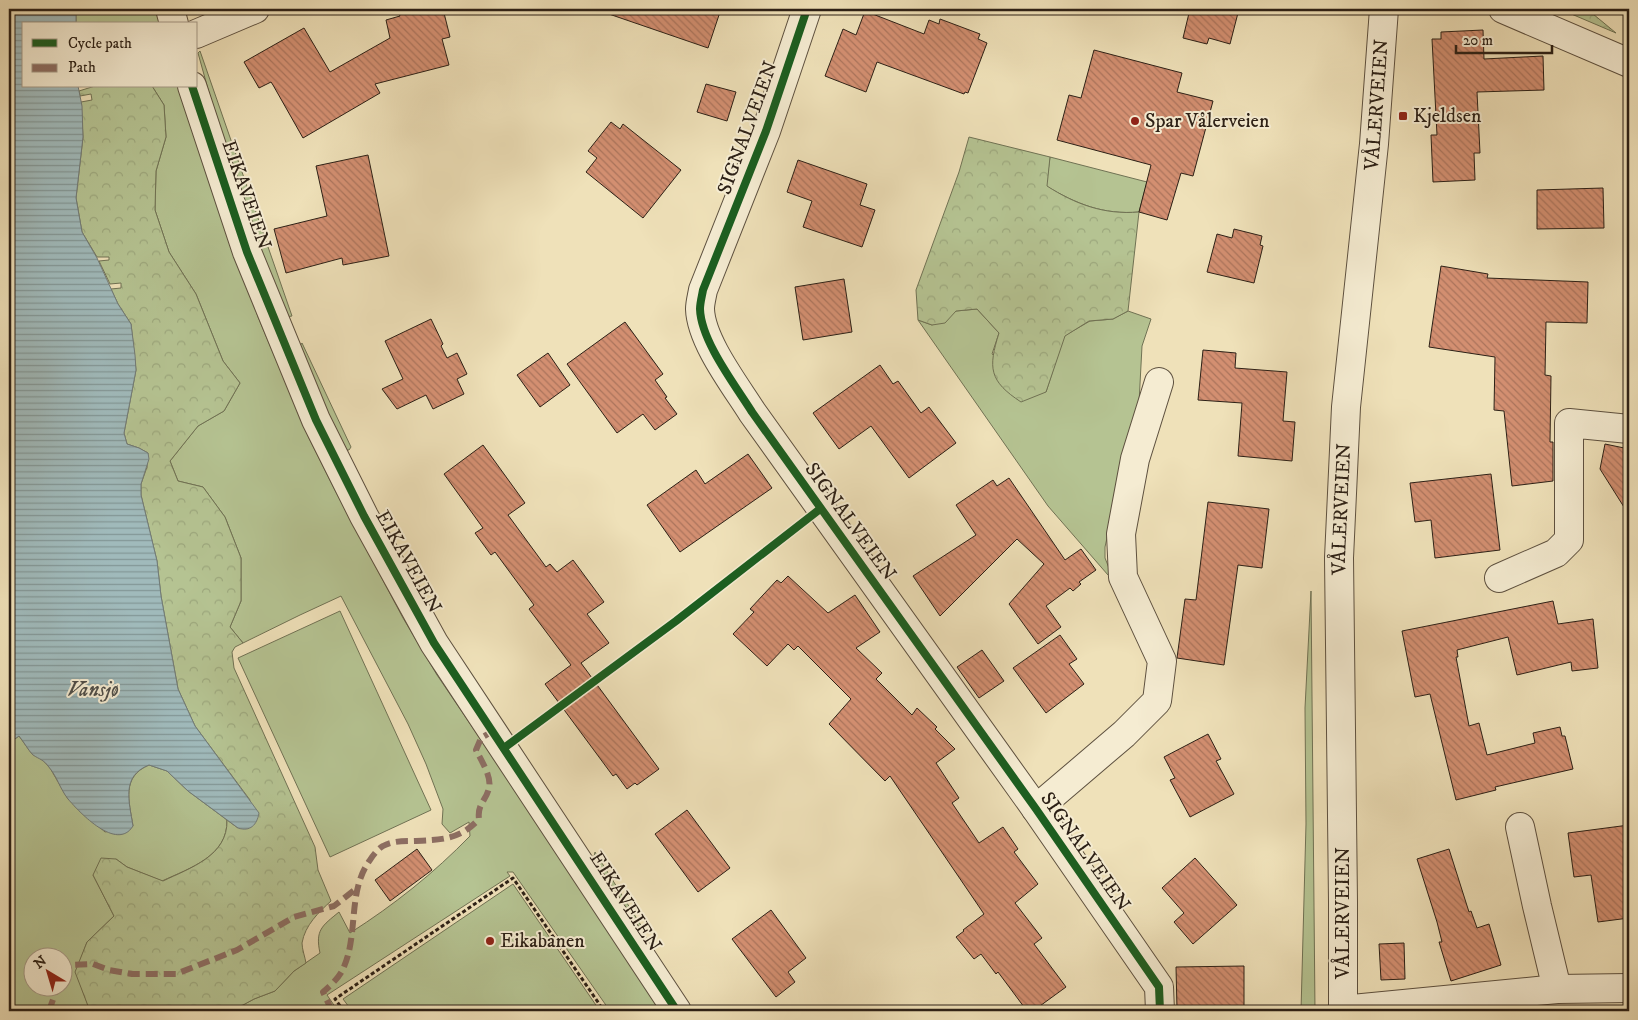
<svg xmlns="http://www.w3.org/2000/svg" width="1638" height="1020" viewBox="0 0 1638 1020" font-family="'IM FELL DW Pica',serif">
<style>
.green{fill:#b5c392;stroke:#707254;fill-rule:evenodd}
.forest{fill:url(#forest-crowns);stroke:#707254}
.water{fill:url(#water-rules);stroke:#727c79}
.building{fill:url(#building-back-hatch);stroke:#2c2016}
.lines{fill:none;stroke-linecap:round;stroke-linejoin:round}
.minor-casing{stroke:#5d503f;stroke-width:30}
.path{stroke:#2c2016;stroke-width:3;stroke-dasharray:4 2.5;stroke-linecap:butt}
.minor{stroke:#f5ecd2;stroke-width:28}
.quiet{stroke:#8d6e63;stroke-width:6;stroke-dasharray:12 6;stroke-linecap:butt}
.cycleway-casing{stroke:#f5ecd2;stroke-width:11}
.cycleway{stroke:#1b5e20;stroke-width:8}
.poi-dot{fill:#8f2418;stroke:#f5ecd2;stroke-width:2}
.labels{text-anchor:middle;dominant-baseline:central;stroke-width:4;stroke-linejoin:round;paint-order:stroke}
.street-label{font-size:20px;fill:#2c2016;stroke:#f5ecd2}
.poi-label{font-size:20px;fill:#2c2016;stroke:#f5ecd2;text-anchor:start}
.water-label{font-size:21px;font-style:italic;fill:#4f4e48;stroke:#f5ecd2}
</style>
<defs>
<pattern id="forest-crowns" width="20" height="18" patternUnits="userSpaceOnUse" patternTransform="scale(1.25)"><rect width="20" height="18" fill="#b5c392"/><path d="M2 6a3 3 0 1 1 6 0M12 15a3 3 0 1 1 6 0" fill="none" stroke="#9ca77d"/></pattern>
<pattern id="water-rules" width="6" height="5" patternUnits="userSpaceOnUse" patternTransform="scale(1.25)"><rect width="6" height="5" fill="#a0babb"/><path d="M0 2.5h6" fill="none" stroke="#839797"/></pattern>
<pattern id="building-back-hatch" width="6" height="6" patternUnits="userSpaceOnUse" patternTransform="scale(1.25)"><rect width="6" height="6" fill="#d38f71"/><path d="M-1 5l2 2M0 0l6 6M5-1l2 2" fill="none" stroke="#ab745c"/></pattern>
</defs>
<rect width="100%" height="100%" fill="#efe1b9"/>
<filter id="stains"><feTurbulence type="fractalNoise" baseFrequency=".004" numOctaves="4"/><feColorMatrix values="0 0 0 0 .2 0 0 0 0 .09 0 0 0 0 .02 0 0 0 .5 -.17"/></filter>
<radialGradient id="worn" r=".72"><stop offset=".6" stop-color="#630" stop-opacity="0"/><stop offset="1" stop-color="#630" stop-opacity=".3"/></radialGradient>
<g class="green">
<polygon points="76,9 159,9 163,24 76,24"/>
<polygon points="200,51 292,316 280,318 226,154 198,53"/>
<path d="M 152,86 L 179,86 L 258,317 L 309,438 L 336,492 L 403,618 L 437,675 L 507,778 L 661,1011 L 610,1011 L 513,872 L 507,872 L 510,876 L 327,995 L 338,1011 L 232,1011 L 254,999 L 275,991 L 294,971 L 320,953 C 315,930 322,926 339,912 L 350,933 C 394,905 434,873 470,836 L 469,822 L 450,833 L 442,824 L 443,809 L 426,764 L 408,724 L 341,596 L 300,615 L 243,643 L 230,627 L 241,601 L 241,558 L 225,517 L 203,487 L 178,481 L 170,461 L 198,426 L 224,411 L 240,383 L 223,361 L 196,294 L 169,252 L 155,210 L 156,171 L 166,137 L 164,105 Z"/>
<path d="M 1050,157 L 1147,182 L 1139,212 C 1103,215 1077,204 1046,186 Z"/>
<polygon points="977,309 999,333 992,354 1046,392 1064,336 1090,321 1113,319 1128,311 1151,319 1142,346 1138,422 1114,505 1105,547 1105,558 1111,573 1108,575 1048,506 918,320 932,325 956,311"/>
<polygon points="302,343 351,447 349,450 342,450 296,351"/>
<polygon points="1311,591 1315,1011 1301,1011 1306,824 1305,708"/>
<polygon points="340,611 431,810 330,857 238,658"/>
<path d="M 19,736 L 32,754 L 40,757 L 50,768 L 68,799 L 105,832 L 133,826 C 129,801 121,777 149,765 L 167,771 L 188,791 L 227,820 C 228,856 190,868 162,881 L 127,867 L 116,859 L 93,875 L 114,916 L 87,942 L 76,972 L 90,1011 L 9,1011 L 9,743 ZM 32,958 L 62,958 L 62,988 L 32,988 Z"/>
<polygon points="595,852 642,927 638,929 593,861"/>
<polygon points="513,884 600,1011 352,1011 343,999"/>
</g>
<g class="forest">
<polygon points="1558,9 1587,9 1616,33 1562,10"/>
<path d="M 95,86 L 152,86 L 164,105 L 166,137 L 156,171 L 155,210 L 169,252 L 196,294 L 223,361 L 240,383 L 224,411 L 198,426 L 170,461 L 178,481 L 203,487 L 225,517 L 241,558 L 241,601 L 230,627 L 243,643 L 235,647 L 232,652 L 234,668 L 315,847 L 318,870 L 331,901 C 319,912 305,925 302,943 C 302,949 305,957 306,963 L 294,971 L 275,991 L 254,999 L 232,1011 L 90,1011 L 75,972 L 87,942 L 114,916 L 93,875 L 101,858 L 116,859 L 127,867 L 163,881 C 190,868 228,856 227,820 L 238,828 L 250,800 L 195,726 L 178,689 L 161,596 L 157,561 L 141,495 L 141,484 L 147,467 L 148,453 L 139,448 L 127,444 L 124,433 L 136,370 L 131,324 L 118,304 L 111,289 L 121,288 L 121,283 L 110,284 L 99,261 L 109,260 L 109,257 L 97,257 L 82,232 L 76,198 L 83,137 L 81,102 L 92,100 L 91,94 L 80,96 L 79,91 Z"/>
<path d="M 969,137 L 1050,157 L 1047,186 C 1075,204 1104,215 1139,212 L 1128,311 L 1113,319 L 1089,321 L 1065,336 L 1046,392 L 1021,402 C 989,381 988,368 999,333 L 977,309 L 956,311 L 945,323 L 932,325 L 918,320 L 916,290 L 959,172 Z"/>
</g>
<path class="water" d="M 9,9 L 76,9 L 76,24 L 24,24 L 24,86 L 78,86 L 82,106 L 83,137 L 76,198 L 82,232 L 97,258 L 118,304 L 131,324 L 135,355 L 136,370 L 124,433 L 127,444 L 139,448 L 148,453 L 149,459 L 141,484 L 141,495 L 157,561 L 161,596 L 178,689 L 195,726 L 259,813 C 257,825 250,832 238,828 L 188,791 L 167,771 L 149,765 C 121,776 129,801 133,826 C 117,852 80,813 68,799 C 60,789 57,776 48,766 C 44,760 39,759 33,755 C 28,750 24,742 19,736 L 9,743 Z"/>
<g class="building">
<polygon points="397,9 443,9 450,37 442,39 449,65 375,84 380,93 303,138 273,85 271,82 259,88 244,62 304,28 330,72 390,38 386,20 400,16"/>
<polygon points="607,9 721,9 708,48 606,13"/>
<polygon points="1190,9 1239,9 1230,44 1209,38 1207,44 1183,38"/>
<polygon points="865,11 924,34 929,20 939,24 940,19 980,34 978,39 987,43 968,93 965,92 964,94 877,62 866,92 825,76 843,29 856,35"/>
<polygon points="1483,30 1484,59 1543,56 1544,90 1477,92 1480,153 1474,153 1475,180 1433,182 1431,135 1437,135 1432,39 1441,39 1441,32"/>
<polygon points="1094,50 1182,73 1177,92 1213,101 1193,176 1181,173 1167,220 1139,212 1151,165 1057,140 1069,95 1081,98"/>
<polygon points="706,84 736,92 727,121 697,112"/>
<polygon points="611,122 620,129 623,124 681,170 643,218 586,172 597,158 588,151"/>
<polygon points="368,155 389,256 343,265 342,258 286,273 274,229 327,216 316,166"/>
<polygon points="798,160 867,184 860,205 875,210 862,247 803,227 812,201 787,192"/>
<polygon points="1603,188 1604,228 1537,229 1537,190"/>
<polygon points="1234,229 1262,236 1260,245 1263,246 1254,283 1207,272 1217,234 1232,238"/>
<polygon points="1441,266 1488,274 1487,278 1588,282 1587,323 1546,322 1545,375 1551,376 1550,442 1553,442 1553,481 1512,486 1504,411 1494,410 1495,357 1429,347"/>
<polygon points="844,279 852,332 803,340 795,287"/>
<polygon points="431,319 443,344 441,346 447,358 457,353 467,374 457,379 464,394 433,409 426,395 397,409 382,389 403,379 385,341"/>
<polygon points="625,322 663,374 655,380 667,397 665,398 677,414 655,430 643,414 617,433 567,364"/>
<polygon points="1203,350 1236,353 1235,368 1287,372 1283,421 1295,422 1292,461 1238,456 1242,403 1198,400"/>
<polygon points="548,353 570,385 540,407 517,375"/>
<polygon points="880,365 893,384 898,381 921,413 929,407 956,443 909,478 871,426 839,449 813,413"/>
<polygon points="1605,444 1629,449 1629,515 1600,469"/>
<polygon points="483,445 525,503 508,515 546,567 550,564 557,572 573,560 604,602 587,614 609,643 581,663 659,769 637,785 635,783 627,789 616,774 613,776 545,684 571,665 529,609 534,605 495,552 491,555 475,533 483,528 444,474"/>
<polygon points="748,454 772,488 680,552 647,505 696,470 705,484"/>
<polygon points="1491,474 1500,550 1435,558 1431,520 1415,522 1410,483"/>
<polygon points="1009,478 1065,560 1081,549 1096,570 1079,582 1081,584 1073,591 1070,588 1046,606 1061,627 1038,644 1009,604 1044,564 1017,539 940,616 913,576 976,535 956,505 993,480 997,486"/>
<polygon points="1208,502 1269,509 1262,568 1238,565 1224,665 1177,658 1185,599 1196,600"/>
<polygon points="788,576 828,613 855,595 880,632 856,648 882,673 876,679 912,715 917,708 937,727 935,729 955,749 936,763 959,798 952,803 979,843 1003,827 1018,849 1014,852 1038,884 1015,903 1042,938 1034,944 1066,987 1033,1011 1027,1011 998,972 996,974 981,954 974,959 956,937 964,931 963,930 984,914 890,776 885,781 829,724 851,699 798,646 794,650 788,644 767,666 733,634 754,612 750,609 777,580 781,583"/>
<polygon points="1553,601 1558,624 1593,619 1598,668 1572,671 1571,662 1517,675 1508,637 1457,650 1458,657 1456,657 1469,726 1479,723 1487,755 1535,743 1533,733 1560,727 1562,736 1565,736 1573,769 1495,787 1496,790 1456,800 1430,694 1415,697 1402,631"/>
<polygon points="1060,635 1077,659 1069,664 1084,684 1046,713 1013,668"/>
<polygon points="982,650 1004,681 979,698 957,667"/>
<polygon points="1208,734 1221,759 1216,761 1234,794 1190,817 1170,780 1175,778 1164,757"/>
<polygon points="687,810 730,868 698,892 655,834"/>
<polygon points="1629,825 1629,918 1598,922 1591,875 1574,877 1568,833"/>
<polygon points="417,849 432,870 390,901 375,880"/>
<polygon points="1449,849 1469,912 1471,911 1477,928 1489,924 1501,965 1451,981 1439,942 1442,942 1437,922 1417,859"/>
<polygon points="1195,858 1237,905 1193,944 1174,922 1184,913 1162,888"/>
<polygon points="771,910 806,958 788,972 795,982 776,997 732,939"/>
<polygon points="1404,943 1405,979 1381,980 1379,944"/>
<polygon points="1244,966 1244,1011 1202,1011 1202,1009 1177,1009 1176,967"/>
</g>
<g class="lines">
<defs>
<g id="minor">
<polyline points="170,9 174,24"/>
<path d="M 807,9 L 766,131 L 703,290 C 702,296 700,303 700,309 C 701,341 735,385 752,412 L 1036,809 L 1159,987 L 1160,1011"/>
<polyline points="1503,9 1629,63"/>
<polyline points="196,34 255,9"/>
<polyline points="192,86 247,252 316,420 364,516 434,643 677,1011"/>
<polyline points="1499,578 1556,553 1569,540 1569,423 1629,429"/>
<polyline points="1036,809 1124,734 1157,701 1162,661 1123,577 1121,534 1135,459 1159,382"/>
<polyline points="1520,827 1537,906 1557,989"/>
<polyline points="1342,1010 1557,989 1629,988"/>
<path id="s1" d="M 1343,1011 L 1343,902 L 1339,558 L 1346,407 L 1374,144 L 1384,9"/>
</g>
</defs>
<use href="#minor" class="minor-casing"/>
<polyline class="path" points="344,1011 335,999 513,878 604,1011"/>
<use href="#minor" class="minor"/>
<g class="quiet">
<polyline points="62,975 70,965 93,964 109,970 132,974 176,974 237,950 294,917 334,906 357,888"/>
<polyline points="49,1011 57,988"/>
<path d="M 332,1011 L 323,992 C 330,986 339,978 343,969 C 359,935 347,891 370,860 C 373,855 379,848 383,846 C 392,841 403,841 413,841 C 440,840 460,840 479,819 C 477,804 486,801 489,788 C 492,777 481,760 476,750 L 481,738 L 493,731"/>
</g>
<defs>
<g id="cycleway">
<path d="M 807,9 L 766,131 L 703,290 C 702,296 700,303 700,309 C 701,341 735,385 752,412 L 1036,809 L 1159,987 L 1160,1011"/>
<polyline points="192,86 247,252 316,420 364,516 434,643 677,1011"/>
<polyline points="504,748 676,621 820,509"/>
</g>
</defs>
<use href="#cycleway" class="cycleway-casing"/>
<use href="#cycleway" class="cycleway"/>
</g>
<g class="poi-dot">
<rect x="1398" y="111" width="10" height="10" rx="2.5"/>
<circle cx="1135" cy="121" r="5"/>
<circle cx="490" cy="941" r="5"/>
</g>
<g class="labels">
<g class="street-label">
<text stroke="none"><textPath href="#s1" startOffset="908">VÅLERVEIEN</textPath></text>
<text transform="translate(748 128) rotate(-70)">SIGNALVEIEN</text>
<text transform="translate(246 195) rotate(71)">EIKAVEIEN</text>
<text stroke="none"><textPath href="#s1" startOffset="502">VÅLERVEIEN</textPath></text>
<text transform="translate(850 522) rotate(54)">SIGNALVEIEN</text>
<text transform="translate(408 562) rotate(61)">EIKAVEIEN</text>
<text transform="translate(1085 852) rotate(55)">SIGNALVEIEN</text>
<text transform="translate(625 902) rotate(57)">EIKAVEIEN</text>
<text transform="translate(1343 913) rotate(-90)">VÅLERVEIEN</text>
</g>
<g class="poi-label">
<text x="1413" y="116">Kjeldsen</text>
<text x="1145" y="121">Spar Vålerveien</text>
<text x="500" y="941">Eikabanen</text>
</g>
<g class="water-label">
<text x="93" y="690">Vansjø</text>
</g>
</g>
<rect width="1638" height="1020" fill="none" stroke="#efe1b9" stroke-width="30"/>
<rect x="10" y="10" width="1618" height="1000" fill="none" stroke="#2c2016" stroke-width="2.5"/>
<rect x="15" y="15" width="1608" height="990" fill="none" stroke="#2c2016"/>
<rect x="22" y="22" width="175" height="65" fill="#f5ecd2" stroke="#a59a87"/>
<rect x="32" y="39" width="25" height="8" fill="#1b5e20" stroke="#a59a87"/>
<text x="68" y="48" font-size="15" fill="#2c2016">Cycle path</text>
<rect x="32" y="64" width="25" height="8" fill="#8d6e63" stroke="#a59a87"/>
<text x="68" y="72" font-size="15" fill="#2c2016">Path</text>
<g transform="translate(48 972) rotate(322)"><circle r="24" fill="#f5ecd2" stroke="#a59a87"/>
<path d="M0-4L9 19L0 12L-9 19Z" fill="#8f2418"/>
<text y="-8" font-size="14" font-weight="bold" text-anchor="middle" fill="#2c2016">N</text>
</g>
<path d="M1456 45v8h96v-8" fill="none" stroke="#2c2016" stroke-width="2.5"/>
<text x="1463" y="45" font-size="15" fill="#2c2016" stroke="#f5ecd2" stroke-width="4" paint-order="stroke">20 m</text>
<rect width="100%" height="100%" filter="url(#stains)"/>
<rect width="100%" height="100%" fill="url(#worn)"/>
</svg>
